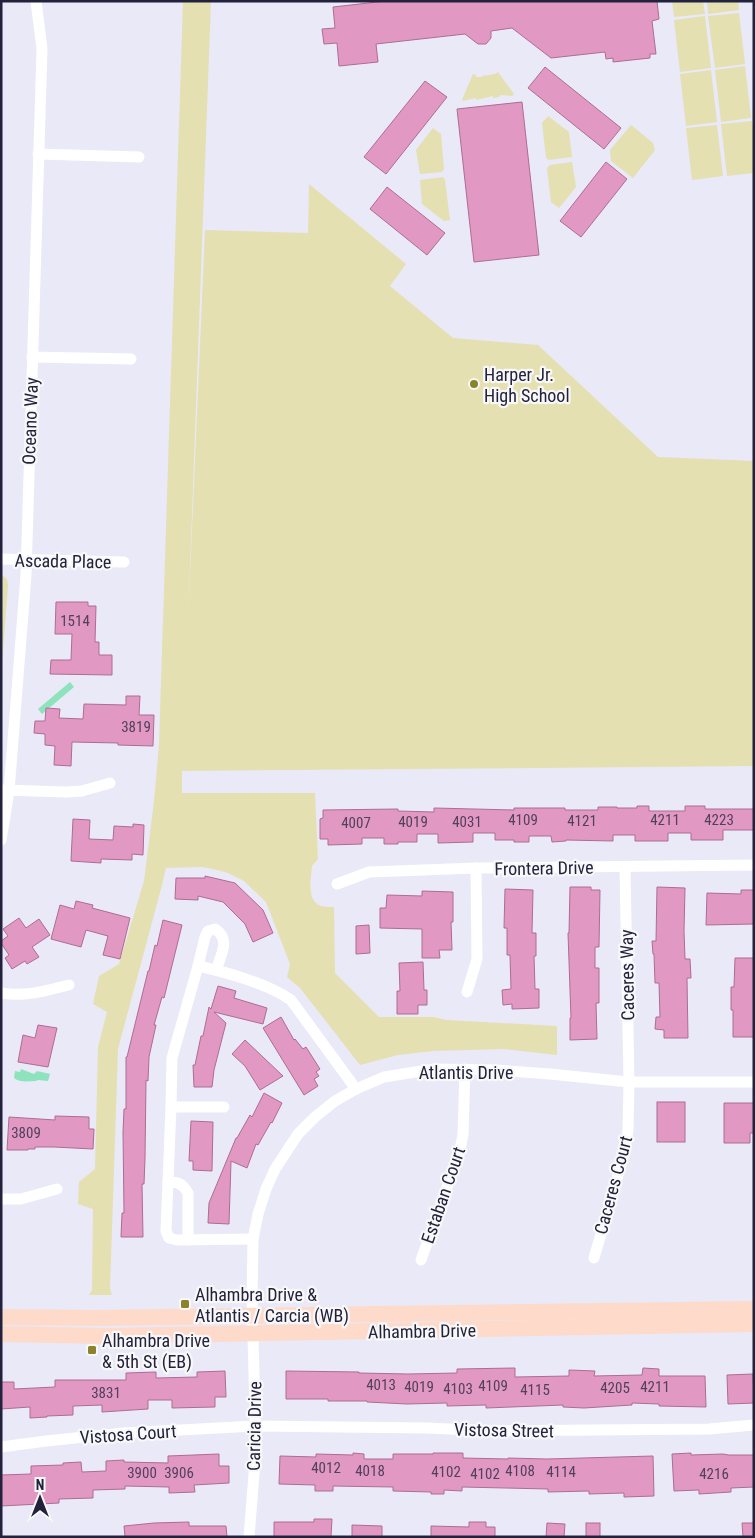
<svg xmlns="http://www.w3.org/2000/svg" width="755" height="1538" viewBox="0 0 755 1538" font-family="'Roboto Condensed',sans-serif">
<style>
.green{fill:#e4e0b1}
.water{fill:#8ce3bc}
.building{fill:#e199c3;stroke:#ae6c93}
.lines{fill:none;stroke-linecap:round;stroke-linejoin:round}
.street{stroke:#fff;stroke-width:11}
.secondary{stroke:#fedaca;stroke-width:16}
.poi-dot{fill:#8b832b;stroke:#f8f8f8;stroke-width:2}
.labels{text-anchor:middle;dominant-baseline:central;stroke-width:4.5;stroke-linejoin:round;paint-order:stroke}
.number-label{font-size:15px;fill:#52405e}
.poi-label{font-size:18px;fill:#23223d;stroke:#f8f8f8;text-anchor:start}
.street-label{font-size:18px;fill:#23223d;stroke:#f8f8f8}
</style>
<rect width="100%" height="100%" fill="#e9e9f8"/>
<g class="green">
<path d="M 183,1 L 211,1 L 188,622 L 205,230 L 308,233 L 309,184 L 406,264 L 390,286 L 453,338 L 538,345 L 658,457 L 754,461 L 754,766 L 182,771 L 182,793 L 315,793 L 318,859 L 312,866 C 311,878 306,901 321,906 C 325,907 330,907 334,907 L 335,973 L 379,1017 L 434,1017 L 446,1020 L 557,1026 L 557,1055 L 503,1049 L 433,1051 L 398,1055 L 360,1065 L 300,988 L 287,977 L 290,964 L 266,902 L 244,881 L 228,873 L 213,869 L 202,867 L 166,868 L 162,885 L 118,1049 L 110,1289 L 112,1295 L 89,1295 L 92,1290 L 93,1209 L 78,1204 L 79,1182 L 95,1169 L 98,1047 L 107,1012 L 93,1004 L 99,976 L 119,964 L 144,881 L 154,801 L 159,745 Z"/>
<polygon points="672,1 703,1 705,14 674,17"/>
<polygon points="707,1 738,1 739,10 708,14"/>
<polygon points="739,13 745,64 715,68 708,16"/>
<polygon points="705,16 711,68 680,72 674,20"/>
<polygon points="745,66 751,118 721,122 715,70"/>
<polygon points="711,70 717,122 686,126 680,74"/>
<polygon points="498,72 514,94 512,96 500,95 499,97 493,98 493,96 476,100 476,98 463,101 462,100 473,74 476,75 476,77 481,77 482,76 495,74"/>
<polygon points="548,116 569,132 572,157 549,160 546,158 542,123"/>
<polygon points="752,121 754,138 754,173 727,176 721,124"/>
<polygon points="631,125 653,143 655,150 633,178 611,161 610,150"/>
<polygon points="717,125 723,176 692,180 686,128"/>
<polygon points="433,128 441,134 444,169 442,172 420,174 416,150"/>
<polygon points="572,162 576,187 559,208 551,202 547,168 550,165"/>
<polygon points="443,177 445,180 450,220 444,221 422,204 420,180"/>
<polygon points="1,574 7,579 8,585 1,677"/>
</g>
<g class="water">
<polygon points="70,682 74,687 42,714 38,709"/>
<path d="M 21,1069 L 34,1074 L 37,1071 L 50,1074 L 48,1081 L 38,1080 L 36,1081 C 29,1081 20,1083 14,1078 L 15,1071 L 20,1072 Z"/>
</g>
<g class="building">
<polygon points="386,1 657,1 659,19 652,21 656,54 650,54 650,58 613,62 613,58 606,59 605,52 551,58 512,28 491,31 491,38 486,44 478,44 465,34 376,44 378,62 339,66 337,43 324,44 322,29 335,28 333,7"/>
<polygon points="545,67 621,128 604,149 528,88"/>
<polygon points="425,81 447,97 386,174 364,157"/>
<polygon points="522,102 539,255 474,262 457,109"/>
<polygon points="606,162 627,179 581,237 560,221"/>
<polygon points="387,187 445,233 427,255 370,209"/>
<polygon points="56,602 88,602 88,606 96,606 95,642 99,642 99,655 112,655 112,675 50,674 51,660 71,660 72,634 55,634"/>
<polygon points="126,696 140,696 139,715 154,715 153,746 118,745 118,743 72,742 71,766 54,765 55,746 45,745 45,734 34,733 35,721 45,721 46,708 60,709 59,718 83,719 84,704 126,705"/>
<polygon points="637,806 649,806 649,811 685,811 685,806 705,806 705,809 754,809 754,830 723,830 723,840 691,840 691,833 668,833 668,841 635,841 635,835 613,835 613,841 566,840 566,841 552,842 551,836 529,836 529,842 514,842 514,840 495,840 495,833 473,833 473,842 438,843 438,834 417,834 417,842 398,842 398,844 384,844 384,838 362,838 362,844 328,845 328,839 320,839 320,819 323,818 323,810 398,809 398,811 434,812 434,808 514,810 514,808 565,808 565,810 598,810 598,807 617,807 617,808 637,808"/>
<polygon points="73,819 90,820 89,839 113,840 114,826 133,827 133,824 144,825 143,855 132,854 132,860 101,859 101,863 71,861"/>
<polygon points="205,876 235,883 263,910 273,933 253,942 245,924 223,902 198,896 198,900 175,899 176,878 205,878"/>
<polygon points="570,887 591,887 591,890 600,890 599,947 595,947 595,968 599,968 599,1003 596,1003 597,1039 570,1040 570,1018 571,1018 568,933 569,933"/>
<polygon points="657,887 685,888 684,931 685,959 690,959 691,978 687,978 688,1038 664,1038 664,1030 655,1029 656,1017 660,1017 659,983 655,983 654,954 653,954 652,941 656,941"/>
<polygon points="505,889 533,890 532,933 536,933 536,956 534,956 535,989 539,989 539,1008 512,1009 512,1004 503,1005 502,990 511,989 510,955 507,955 507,928 504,928"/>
<polygon points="741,890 754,890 754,924 706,925 707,893 741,894"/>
<polygon points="422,891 453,892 453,922 451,922 452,950 439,950 440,958 422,958 422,929 380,928 380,908 386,908 387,895 422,896"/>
<polygon points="76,901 93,905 92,908 130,918 120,959 103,955 108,936 86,930 81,947 51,939 60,905 74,909"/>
<polygon points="19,918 26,928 39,919 50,935 32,947 39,957 27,964 25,961 12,969 5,958 9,955 1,943 1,941 8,936 3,929"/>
<polygon points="163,920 182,925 164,998 162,997 154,1025 156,1025 149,1057 148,1081 146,1080 145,1158 144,1184 142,1184 143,1237 121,1237 122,1213 124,1213 123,1132 124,1109 126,1109 126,1057 127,1057 148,971 149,971 155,945 157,946"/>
<polygon points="369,925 370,953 356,954 356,926"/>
<polygon points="735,958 754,958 754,1037 733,1037 733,1010 731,1010 731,987 734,987"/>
<polygon points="423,962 424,990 427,990 427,1005 418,1005 418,1014 397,1014 397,991 400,991 399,963"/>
<polygon points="218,986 236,991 234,998 267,1008 263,1024 214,1012 226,1023 214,1070 212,1087 194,1087 193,1065 195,1065 201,1036 203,1036 209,1007 211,1009"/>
<polygon points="281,1017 294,1040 295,1039 303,1049 306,1047 320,1069 316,1072 319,1076 314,1079 318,1086 304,1095 263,1028"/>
<polygon points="38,1025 57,1028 48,1067 18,1062 23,1035 35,1038"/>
<polygon points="245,1040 283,1076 260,1090 245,1066 232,1054"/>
<polygon points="264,1093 282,1103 272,1123 271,1122 258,1145 256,1144 247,1168 231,1161 229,1224 208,1223 209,1203 236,1138 237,1138 250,1115 252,1117"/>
<rect x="657" y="1102" width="28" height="40"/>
<polygon points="724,1103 754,1103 754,1133 750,1133 750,1143 724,1143"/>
<polygon points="55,1116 89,1117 89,1129 94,1129 93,1149 54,1147 35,1147 35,1149 28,1149 28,1150 7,1150 9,1117 55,1120"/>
<polygon points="191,1121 213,1122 212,1171 193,1170 193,1161 189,1161"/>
<polygon points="515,1368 515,1377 569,1376 569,1370 595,1371 594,1376 642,1375 643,1368 659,1369 659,1376 705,1376 706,1407 659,1406 659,1404 632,1403 632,1405 584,1408 563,1407 563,1405 486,1408 486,1405 447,1406 447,1403 407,1404 367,1402 367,1401 328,1401 328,1399 286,1399 286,1371 359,1372 359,1373 408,1374 457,1373 457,1369"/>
<polygon points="225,1371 226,1397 215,1397 215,1407 172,1408 172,1400 148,1400 148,1409 102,1412 102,1405 73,1406 73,1415 47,1416 47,1417 30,1418 30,1407 1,1409 1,1382 14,1382 14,1389 55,1387 55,1380 126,1380 126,1373 156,1372 156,1378 197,1377 197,1372"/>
<polygon points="753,1374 754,1403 728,1404 727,1375"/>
<polygon points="353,1453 364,1454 364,1459 393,1459 393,1454 433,1454 433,1453 463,1453 463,1458 508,1459 508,1458 547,1459 653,1456 654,1496 624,1497 624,1493 589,1494 589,1491 548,1492 548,1489 462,1487 462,1491 444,1490 444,1494 431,1494 431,1492 393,1491 393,1487 333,1486 333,1491 315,1491 315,1485 279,1484 280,1456 316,1457 316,1454 353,1455"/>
<polygon points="691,1453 691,1455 723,1454 729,1455 754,1455 754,1487 731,1488 731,1492 699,1494 699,1490 674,1491 672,1454"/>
<polygon points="219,1454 219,1466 229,1466 229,1483 194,1485 195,1492 169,1493 169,1487 125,1486 125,1489 93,1490 93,1498 59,1499 59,1503 1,1506 1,1475 31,1474 31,1466 63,1465 63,1463 81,1462 82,1472 106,1471 106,1461 124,1460 124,1462 168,1463 168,1456"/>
<polygon points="314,1519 332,1519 331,1537 274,1537 274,1522 314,1522"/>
<polygon points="189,1522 189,1526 226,1526 227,1537 125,1537 124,1526 154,1523"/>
<polygon points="469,1522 486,1522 486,1527 495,1527 495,1537 431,1537 431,1526 469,1527"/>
<polygon points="547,1523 565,1524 564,1537 546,1537"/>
<rect x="586" y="1523" width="14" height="14"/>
<polygon points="742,1523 754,1523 754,1537 743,1537"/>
<polygon points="352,1525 382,1526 382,1537 352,1537"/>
</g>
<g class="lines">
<g class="street">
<polyline points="38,154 139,157"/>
<polyline points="32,357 131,359"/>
<polyline points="1,559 124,562"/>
<polyline points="3,790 66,792 82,791 110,783"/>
<polyline points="1,840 9,791 26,575 42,49 36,1"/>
<polyline points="337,884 369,872 476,868 754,865"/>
<path d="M 198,966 C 226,972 268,984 291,1000 L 356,1089"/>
<path d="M 216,970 C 221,955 231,939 215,929 L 208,931 L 205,937 L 198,966 L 172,1058 L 171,1107 L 166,1231 L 169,1238 L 177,1240 L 253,1239"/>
<polyline points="467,992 477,959 476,868"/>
<path d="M 1,993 C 27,997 44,991 69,985"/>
<polyline points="171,1107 224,1107"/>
<path d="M 168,1182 C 178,1182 182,1183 188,1193 L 188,1240"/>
<polyline points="1,1199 21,1199 57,1189"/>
<polyline points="594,1258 623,1158 628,1130 629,1082 625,867"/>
<polyline points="421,1260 459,1154 463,1135 465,1069"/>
<polyline points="1,1447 46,1441 124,1433 255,1426 427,1428 494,1431 709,1429 754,1425"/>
<polyline points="249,1537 256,1449 252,1300 253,1239 258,1214 266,1189 275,1169 298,1134 315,1117 335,1101 356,1089 384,1077 434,1069 495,1070 550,1074 629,1082 754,1082"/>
</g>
<g class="secondary">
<polyline points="1,1317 96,1318 754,1309"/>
<polyline points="1,1334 107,1336 754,1324"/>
</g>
</g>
<g class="poi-dot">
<circle cx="474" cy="384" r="5"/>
<rect x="180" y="1299" width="10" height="10" rx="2.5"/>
<rect x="87" y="1345" width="10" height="10" rx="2.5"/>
</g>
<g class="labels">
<g class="number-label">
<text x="75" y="621">1514</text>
<text x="136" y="727">3819</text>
<text x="523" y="820">4109</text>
<text x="665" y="820">4211</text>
<text x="719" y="820">4223</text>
<text x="582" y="821">4121</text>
<text x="413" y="822">4019</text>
<text x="467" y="822">4031</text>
<text x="356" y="823">4007</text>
<text x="26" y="1133">3809</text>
<text x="381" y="1385">4013</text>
<text x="493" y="1386">4109</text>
<text x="419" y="1387">4019</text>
<text x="655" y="1387">4211</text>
<text x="615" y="1388">4205</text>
<text x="458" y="1389">4103</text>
<text x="535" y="1390">4115</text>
<text x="106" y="1393">3831</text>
<text x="326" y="1468">4012</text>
<text x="370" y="1471">4018</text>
<text x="520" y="1471">4108</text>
<text x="446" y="1472">4102</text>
<text x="561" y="1472">4114</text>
<text x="142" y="1473">3900</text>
<text x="179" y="1473">3906</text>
<text x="485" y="1474">4102</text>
<text x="714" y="1474">4216</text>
</g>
<g class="poi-label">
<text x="484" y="374">Harper Jr.<tspan x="484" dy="21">High School</tspan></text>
<text x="195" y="1294">Alhambra Drive &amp;<tspan x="195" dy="21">Atlantis / Carcia (WB)</tspan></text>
<text x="102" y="1340">Alhambra Drive<tspan x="102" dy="21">&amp; 5th St (EB)</tspan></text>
</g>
<g class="street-label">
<text transform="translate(30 421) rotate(-88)">Oceano Way</text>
<text transform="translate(63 561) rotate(1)">Ascada Place</text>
<text transform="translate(544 868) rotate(-1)">Frontera Drive</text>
<text transform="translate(627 975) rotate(-91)">Caceres Way</text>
<text x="466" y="1072">Atlantis Drive</text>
<text transform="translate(613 1185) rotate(-75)">Caceres Court</text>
<text transform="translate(443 1195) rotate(-71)">Estaban Court</text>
<text transform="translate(422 1331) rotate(-1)">Alhambra Drive</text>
<text transform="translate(254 1426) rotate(-89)">Caricia Drive</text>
<text transform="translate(504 1430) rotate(1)">Vistosa Street</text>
<text transform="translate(128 1434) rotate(-4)">Vistosa Court</text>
</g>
</g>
<rect width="755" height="1538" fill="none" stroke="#23223d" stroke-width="5"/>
<g transform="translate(40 1498)" stroke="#f8f8f8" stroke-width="4" paint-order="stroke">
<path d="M0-4L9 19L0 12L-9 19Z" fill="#23223d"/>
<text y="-8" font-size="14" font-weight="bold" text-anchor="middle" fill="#23223d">N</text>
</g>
</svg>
